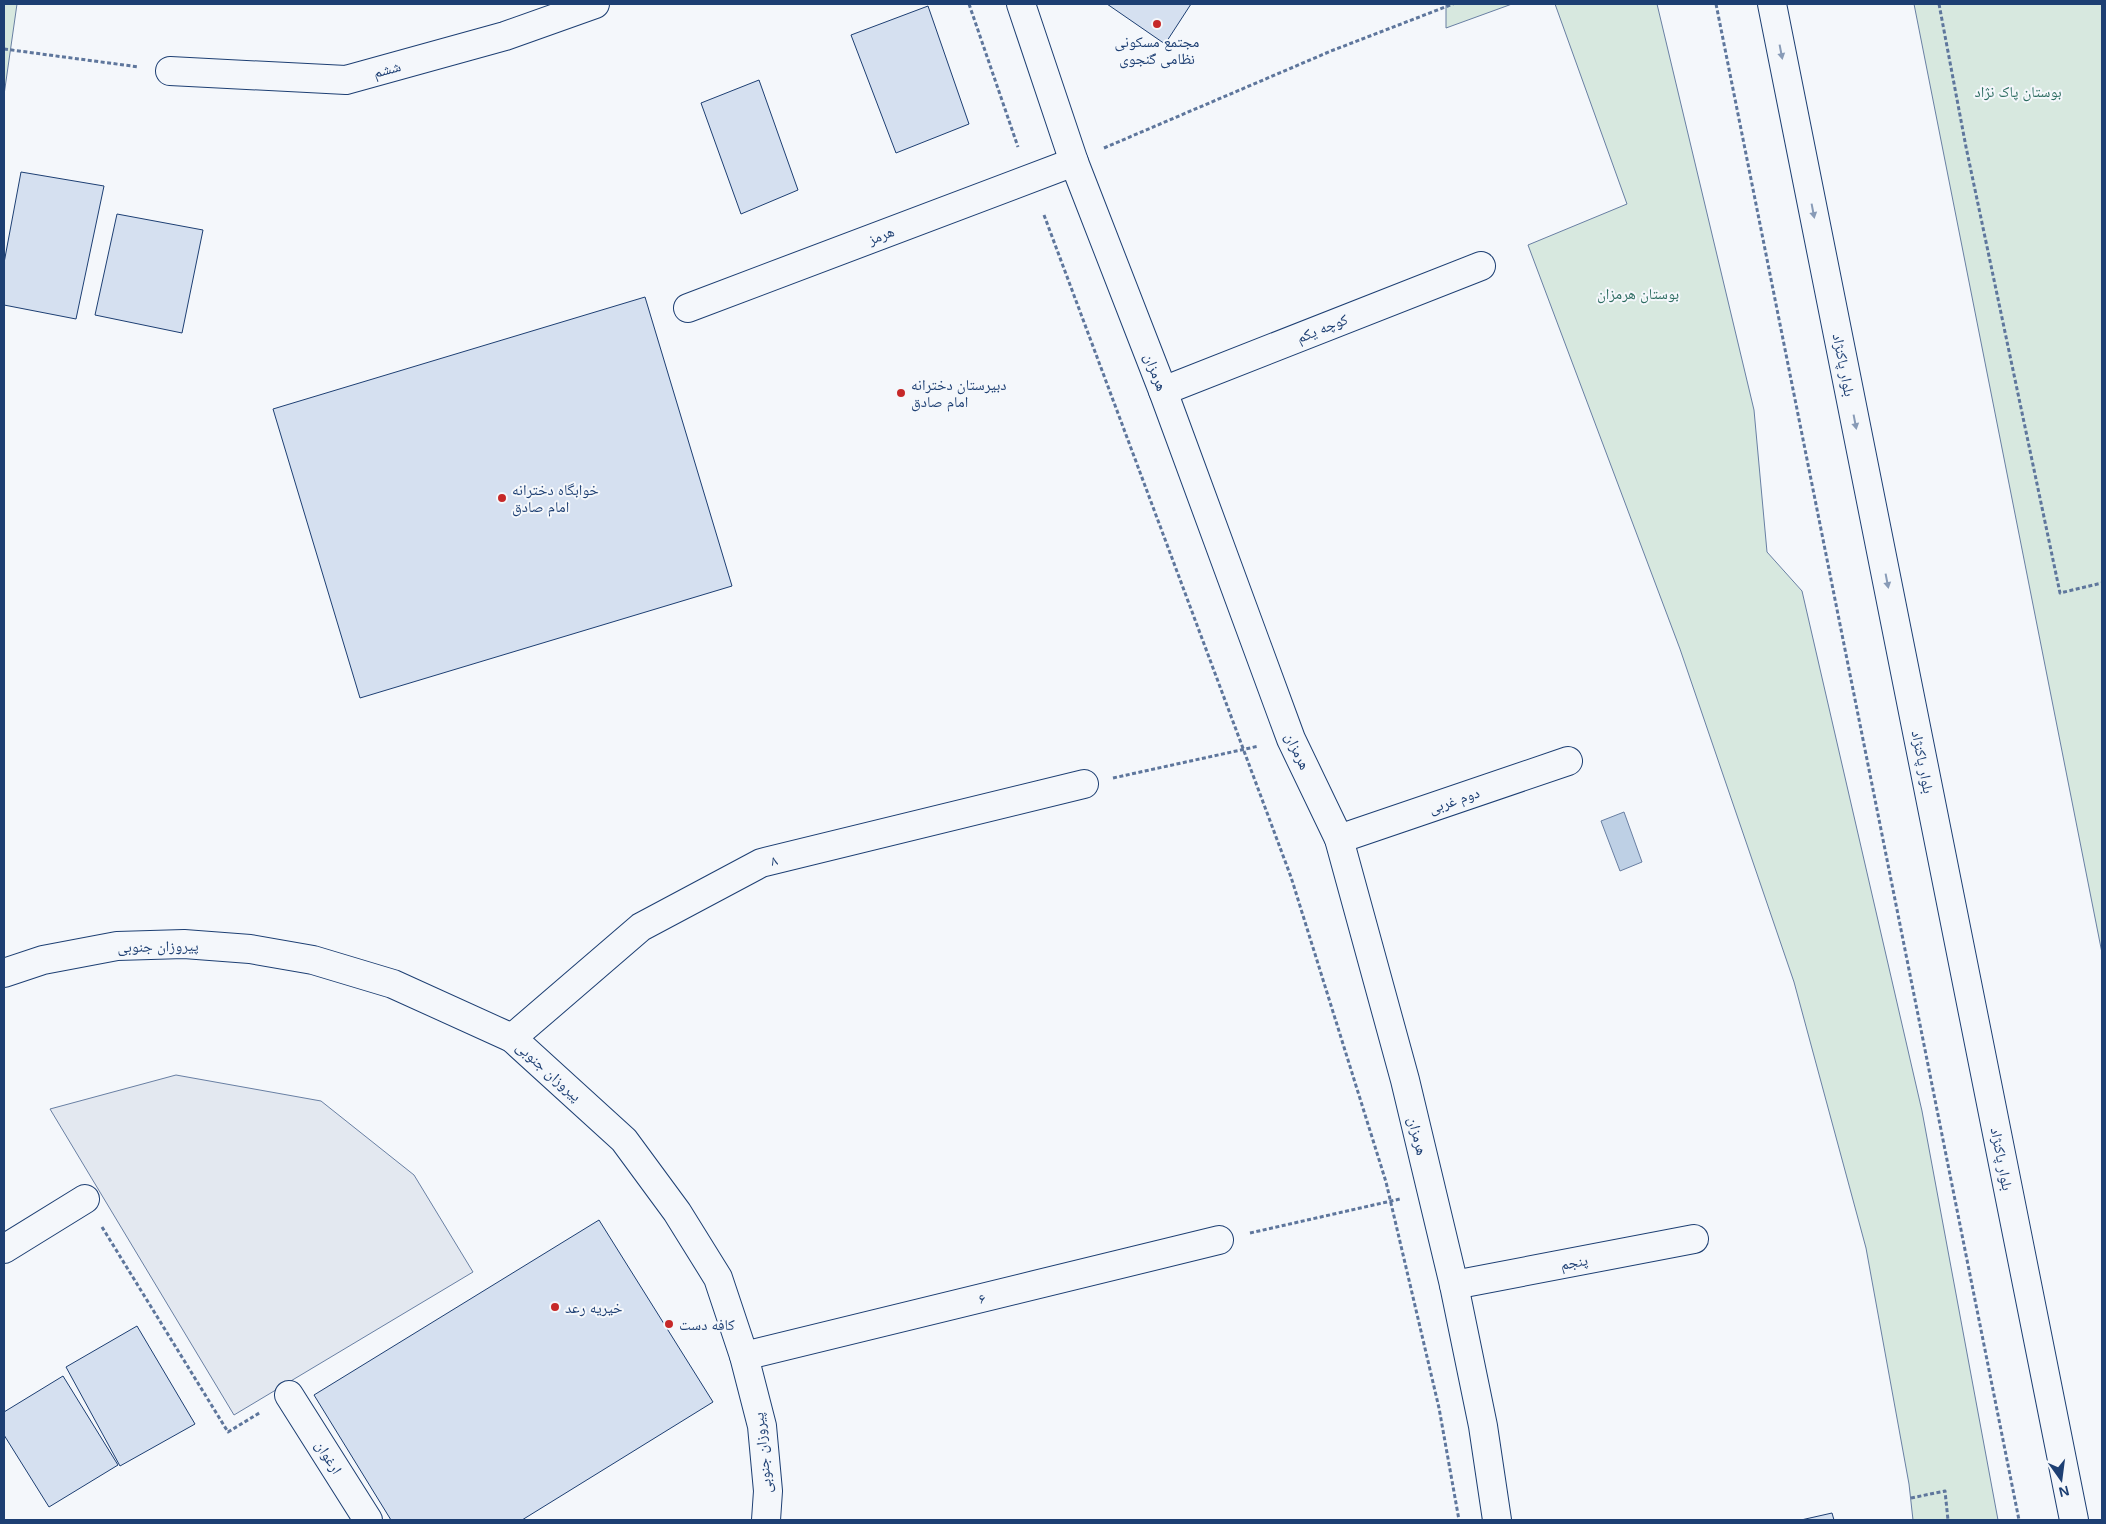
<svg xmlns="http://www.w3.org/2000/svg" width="2106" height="1524" viewBox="0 0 2106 1524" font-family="Arial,'Noto Naskh Arabic',sans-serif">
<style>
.green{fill:#d7e8df;stroke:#687fa3}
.parking{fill:#e3e8f0;stroke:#687fa3}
.water{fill:#bed0e5;stroke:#687fa3}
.building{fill:#d5e0f0;stroke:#1d3f73}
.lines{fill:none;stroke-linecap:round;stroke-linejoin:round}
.street-casing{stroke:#1d3f73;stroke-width:30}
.secondary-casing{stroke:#1d3f73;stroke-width:30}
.path{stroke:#5e769c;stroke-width:3;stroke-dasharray:4 2.5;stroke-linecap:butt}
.street{stroke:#f4f7fb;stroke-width:28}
.secondary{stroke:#f4f7fb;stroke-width:28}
.oneway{fill:#889bb7}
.poi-dot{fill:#c62828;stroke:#f4f7fb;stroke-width:2}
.labels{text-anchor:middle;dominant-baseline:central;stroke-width:4;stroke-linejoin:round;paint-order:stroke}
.poi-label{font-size:15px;fill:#1d3f73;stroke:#f4f7fb;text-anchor:start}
.street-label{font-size:15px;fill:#1d3f73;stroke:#f4f7fb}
.park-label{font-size:15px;fill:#2c6c60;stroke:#f4f7fb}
</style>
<rect width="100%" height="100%" fill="#f4f7fb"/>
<g class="green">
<polygon points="4,4 17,4 4,95"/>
<polygon points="1446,4 1512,4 1446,28"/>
<polygon points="1555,4 1657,4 1754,410 1767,552 1802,591 1922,1111 1998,1520 1913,1520 1909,1484 1866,1248 1794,982 1680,649 1528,245 1627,204"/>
<polygon points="1914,4 2102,4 2102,953"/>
</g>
<polygon class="parking" points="176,1075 321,1101 414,1175 473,1272 234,1415 50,1109"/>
<polygon class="water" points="1624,812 1642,862 1620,871 1601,821"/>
<g class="building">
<polygon points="1107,4 1191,4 1165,44"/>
<polygon points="928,6 969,124 896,153 851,35"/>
<polygon points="759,80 798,190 741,214 701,103"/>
<polygon points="21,172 104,186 76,319 4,305 4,263"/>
<polygon points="117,214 203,230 182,333 95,315"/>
<polygon points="645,297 732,586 360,698 273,409"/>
<polygon points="599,1220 713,1402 522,1520 391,1520 314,1395"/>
<polygon points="137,1326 195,1424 120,1466 66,1367"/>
<polygon points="63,1376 118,1465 49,1507 4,1435 4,1412"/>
<polygon points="1832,1513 1834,1520 1801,1520"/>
</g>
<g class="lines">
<defs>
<g id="street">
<polyline points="170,71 346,80 505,36 595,4"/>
<polyline points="688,308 1074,162"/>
<polyline points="1163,391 1481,266"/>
<polyline points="1339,839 1568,761"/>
<polyline points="512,1038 641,927 761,863 1084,784"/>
<polyline points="4,1249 85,1199"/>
<polyline points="1454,1285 1694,1239"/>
<polyline points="744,1356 1219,1240"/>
<polyline points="289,1395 368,1520"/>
</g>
<g id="secondary">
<polyline points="1021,4 1074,162 1163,391 1291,739 1339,839 1405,1080 1454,1285 1483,1426 1497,1520"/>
<polyline points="1772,4 2074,1520"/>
<polyline points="4,973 43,960 117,946 184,944 250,949 313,960 393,984 512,1038 624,1140 677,1212 718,1278 744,1356 762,1426 768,1491 766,1520"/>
</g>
</defs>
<use href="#street" class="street-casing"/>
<use href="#secondary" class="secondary-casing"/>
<g class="path">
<polyline points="969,4 1018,147"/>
<polyline points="1716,4 2019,1520"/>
<polyline points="1939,4 1966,147 2060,593 2102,583"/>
<polyline points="4,49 139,67"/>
<polyline points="1104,148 1331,51 1453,4"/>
<polyline points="1044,215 1291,877 1386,1182 1439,1408 1459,1520"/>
<polyline points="1113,778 1259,746"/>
<polyline points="102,1227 228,1432 261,1412"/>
<polyline points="1250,1233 1400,1199"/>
<polyline points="1911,1498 1945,1491 1948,1520"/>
</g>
<use href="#street" class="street"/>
<use href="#secondary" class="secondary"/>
</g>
<defs><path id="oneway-solid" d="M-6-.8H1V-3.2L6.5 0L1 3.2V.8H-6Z" transform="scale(1.25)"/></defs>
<g class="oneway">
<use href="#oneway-solid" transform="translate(1781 52) rotate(79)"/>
<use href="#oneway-solid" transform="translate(1813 211) rotate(79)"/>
<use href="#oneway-solid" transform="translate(1855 422) rotate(79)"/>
<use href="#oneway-solid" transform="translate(1887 581) rotate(79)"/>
</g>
<g class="poi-dot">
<circle cx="1157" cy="24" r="5"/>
<circle cx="901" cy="393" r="5"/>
<circle cx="502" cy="498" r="5"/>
<circle cx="555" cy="1307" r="5"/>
<circle cx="669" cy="1324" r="5"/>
</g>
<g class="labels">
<g class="poi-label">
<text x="1157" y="41" text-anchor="middle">مجتمع مسکونی<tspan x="1157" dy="17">نظامی گنجوی</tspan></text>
<text x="911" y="384">دبیرستان دخترانه<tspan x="911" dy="17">امام صادق</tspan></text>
<text x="512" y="489">خوابگاه دخترانه<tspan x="512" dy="17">امام صادق</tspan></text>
<text x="565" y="1307">خیریه رعد</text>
<text x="679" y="1324">کافه دست</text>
</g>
<g class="street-label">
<text transform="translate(387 69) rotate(-15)">ششم</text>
<text transform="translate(881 235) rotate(-21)">هرمز</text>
<text transform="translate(1322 328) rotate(-22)">کوچه یکم</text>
<text transform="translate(1844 365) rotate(79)">بلوار پاکنژاد</text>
<text transform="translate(1156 372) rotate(69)">هرمزان</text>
<text transform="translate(1298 751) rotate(65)">هرمزان</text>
<text transform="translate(1923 762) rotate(79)">بلوار پاکنژاد</text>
<text transform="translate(1454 800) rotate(-19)">دوم غربی</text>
<text transform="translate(774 860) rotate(-14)">۸</text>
<text transform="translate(158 946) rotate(-1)">پیروزان جنوبی</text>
<text transform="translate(549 1071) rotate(42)">پیروزان جنوبی</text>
<text transform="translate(1418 1136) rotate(76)">هرمزان</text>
<text transform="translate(2002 1159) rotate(79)">بلوار پاکنژاد</text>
<text transform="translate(1574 1262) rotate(-11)">پنجم</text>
<text transform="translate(982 1298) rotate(-14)">۶</text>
<text transform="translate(762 1453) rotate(-96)">پیروزان جنوبی</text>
<text transform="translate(329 1457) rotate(58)">ارغوان</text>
</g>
<g class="park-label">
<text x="2018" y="91">بوستان پاک نژاد</text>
<text x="1638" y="293">بوستان هرمزان</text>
</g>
</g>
<rect width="2106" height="1524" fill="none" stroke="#1d3f73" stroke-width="10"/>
<g transform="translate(2061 1479) rotate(166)" stroke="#f4f7fb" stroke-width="4" paint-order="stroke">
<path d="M0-4L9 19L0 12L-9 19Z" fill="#1d3f73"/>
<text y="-8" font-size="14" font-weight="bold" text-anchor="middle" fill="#1d3f73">N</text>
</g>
</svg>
